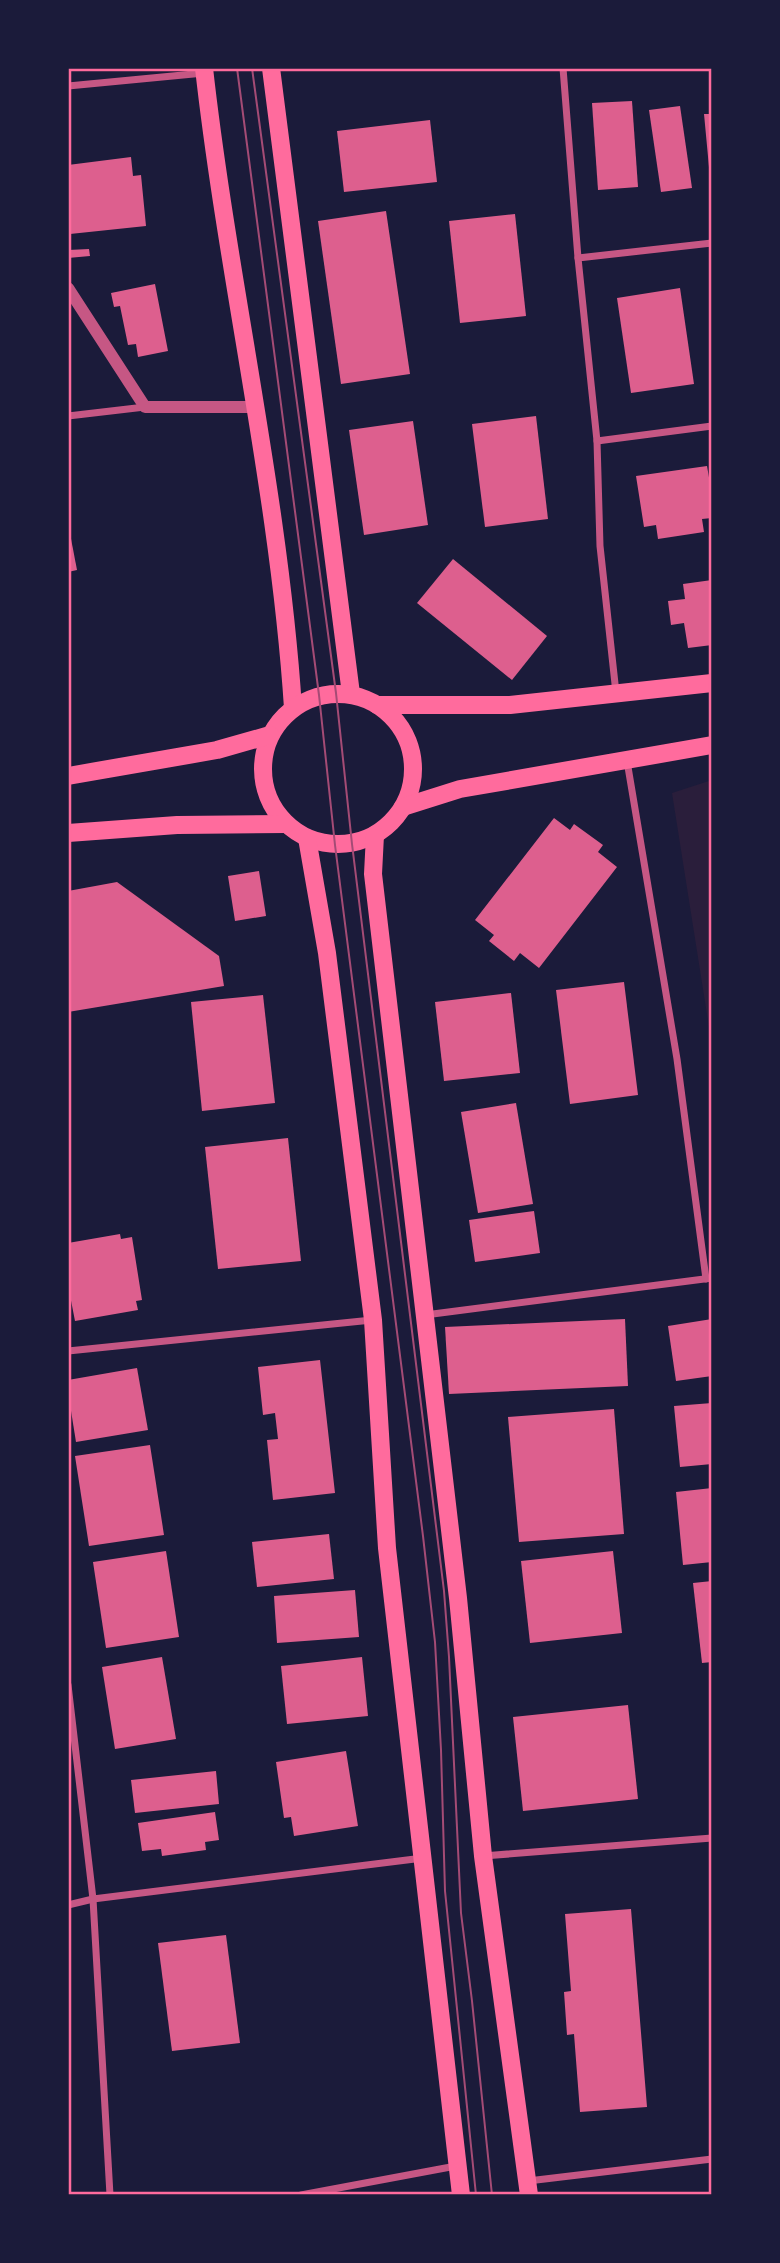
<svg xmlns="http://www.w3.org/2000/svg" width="780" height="2263" viewBox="0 0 780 2263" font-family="Helvetica,sans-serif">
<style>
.green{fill:#2a1e3b}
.building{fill:#dd5f8e}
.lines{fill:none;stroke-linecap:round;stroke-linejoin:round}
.minor{stroke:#c65784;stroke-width:7}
.tertiary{stroke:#c65784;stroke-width:12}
.primary{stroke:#ff6b9d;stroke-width:18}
.tram{stroke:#a44b75;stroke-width:2}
.neatline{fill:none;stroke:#ff6b9d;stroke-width:2.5}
</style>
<rect width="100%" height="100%" fill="#1b1b3a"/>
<polygon class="green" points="712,780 712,1046 672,793"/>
<g class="building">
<polygon points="632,101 638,187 598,190 592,103"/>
<polygon points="680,106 692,188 661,192 649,110"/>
<polygon points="704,114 712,114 712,178 710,178"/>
<polygon points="430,120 437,182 344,192 337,131"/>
<polygon points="131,157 133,176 141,175 146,226 70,234 68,165"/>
<polygon points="386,211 410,374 341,384 318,221"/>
<polygon points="515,214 526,316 460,323 449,221"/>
<polygon points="89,249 90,256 68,258 68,250"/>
<polygon points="155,284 168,351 138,357 136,344 128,345 120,306 114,307 111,293"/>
<polygon points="680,288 694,384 631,393 617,298"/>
<polygon points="536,416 548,519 485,527 472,424"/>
<polygon points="413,421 428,525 364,535 349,430"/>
<polygon points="707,466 712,495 712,518 702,519 704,532 658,539 656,525 644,527 636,476"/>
<polygon points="68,523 77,570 68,572"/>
<polygon points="453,559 547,636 512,680 417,603"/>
<polygon points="712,580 712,645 688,648 684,623 671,625 668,601 685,599 683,584"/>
<polygon points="554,818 570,830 574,824 603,845 598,852 617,867 539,968 520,953 514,961 489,941 494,935 475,920"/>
<polygon points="259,871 266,916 235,921 228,876"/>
<polygon points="117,882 219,956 224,986 68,1012 68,891"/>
<polygon points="624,982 638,1095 570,1104 556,990"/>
<polygon points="511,993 520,1073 444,1081 435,1002"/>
<polygon points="263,995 275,1103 202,1111 191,1002"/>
<polygon points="516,1103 533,1204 478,1213 461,1112"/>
<polygon points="288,1138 301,1261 218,1269 205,1147"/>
<polygon points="534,1211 540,1253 475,1262 469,1220"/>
<polygon points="120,1234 121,1239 132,1237 142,1300 136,1301 138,1310 75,1321 68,1285 68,1243"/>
<polygon points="625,1319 628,1386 449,1394 445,1327"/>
<polygon points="712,1319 712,1376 676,1381 668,1326"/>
<polygon points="320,1360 335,1493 273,1500 267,1440 278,1439 275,1413 263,1415 258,1367"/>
<polygon points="137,1368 148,1430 76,1442 68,1392 68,1380"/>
<polygon points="712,1403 712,1464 680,1467 674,1406"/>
<polygon points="614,1409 624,1534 519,1542 508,1417"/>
<polygon points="150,1445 164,1535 89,1546 75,1456"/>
<polygon points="712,1488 712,1562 683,1565 676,1492"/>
<polygon points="329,1534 334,1579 257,1587 252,1542"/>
<polygon points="166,1551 179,1637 106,1648 93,1562"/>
<polygon points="613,1551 622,1633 530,1643 521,1561"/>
<polygon points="712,1581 712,1662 702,1663 693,1583"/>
<polygon points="355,1590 359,1637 277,1643 274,1596"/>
<polygon points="162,1657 176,1739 115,1749 102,1667"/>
<polygon points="362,1657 368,1716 287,1724 281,1666"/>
<polygon points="628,1705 638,1799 523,1811 513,1717"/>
<polygon points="346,1751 358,1826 294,1836 291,1817 284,1818 276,1762"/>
<polygon points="216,1771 219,1804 135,1813 131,1780"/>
<polygon points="215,1812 219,1840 205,1842 206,1850 162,1856 161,1849 142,1851 138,1823"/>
<polygon points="631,1909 647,2107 580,2112 574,2034 567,2035 564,1992 571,1991 565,1914"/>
<polygon points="226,1935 240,2043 172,2051 158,1943"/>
</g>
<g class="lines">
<g class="minor">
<polyline points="563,68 578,258 597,441 600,546 616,693"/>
<polyline points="68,86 204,73"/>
<polyline points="578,258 712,243"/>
<polyline points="68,416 145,407"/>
<polyline points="597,441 712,426"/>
<polyline points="627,761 677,1059 706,1279"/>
<polyline points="425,1315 712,1278"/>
<polyline points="68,1351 372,1320"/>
<polyline points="68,1685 93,1899 110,2195"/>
<polyline points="483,1856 712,1838"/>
<polyline points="68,1905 93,1899 423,1858"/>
<polyline points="528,2181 712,2159"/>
<polyline points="301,2195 456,2166"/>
</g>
<polyline class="tertiary" points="68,288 145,407 255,407"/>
<g class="primary">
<path d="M 204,68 C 228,282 279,493 293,708"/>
<polyline points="271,68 351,694"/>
<circle cx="338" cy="769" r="75"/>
<polyline points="377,705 510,705 712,683"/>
<polyline points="68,776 217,750 270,735"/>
<polyline points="403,807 460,789 712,745"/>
<polyline points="68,833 177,825 286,824"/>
<polyline points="375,835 373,874 458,1598 483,1856 529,2195"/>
<polyline points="307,838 327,953 373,1320 387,1548 461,2195"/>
</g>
<g class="tram">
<polyline points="237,68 319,695 335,845 423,1536 435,1642 441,1750 445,1891 476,2195"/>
<polyline points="252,68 336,693 352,844 444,1591 449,1657 461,1913 472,2001 492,2195"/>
</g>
</g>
<rect width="780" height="2263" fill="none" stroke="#1b1b3a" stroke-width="140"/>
<rect x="70" y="70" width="640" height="2123" class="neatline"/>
</svg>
